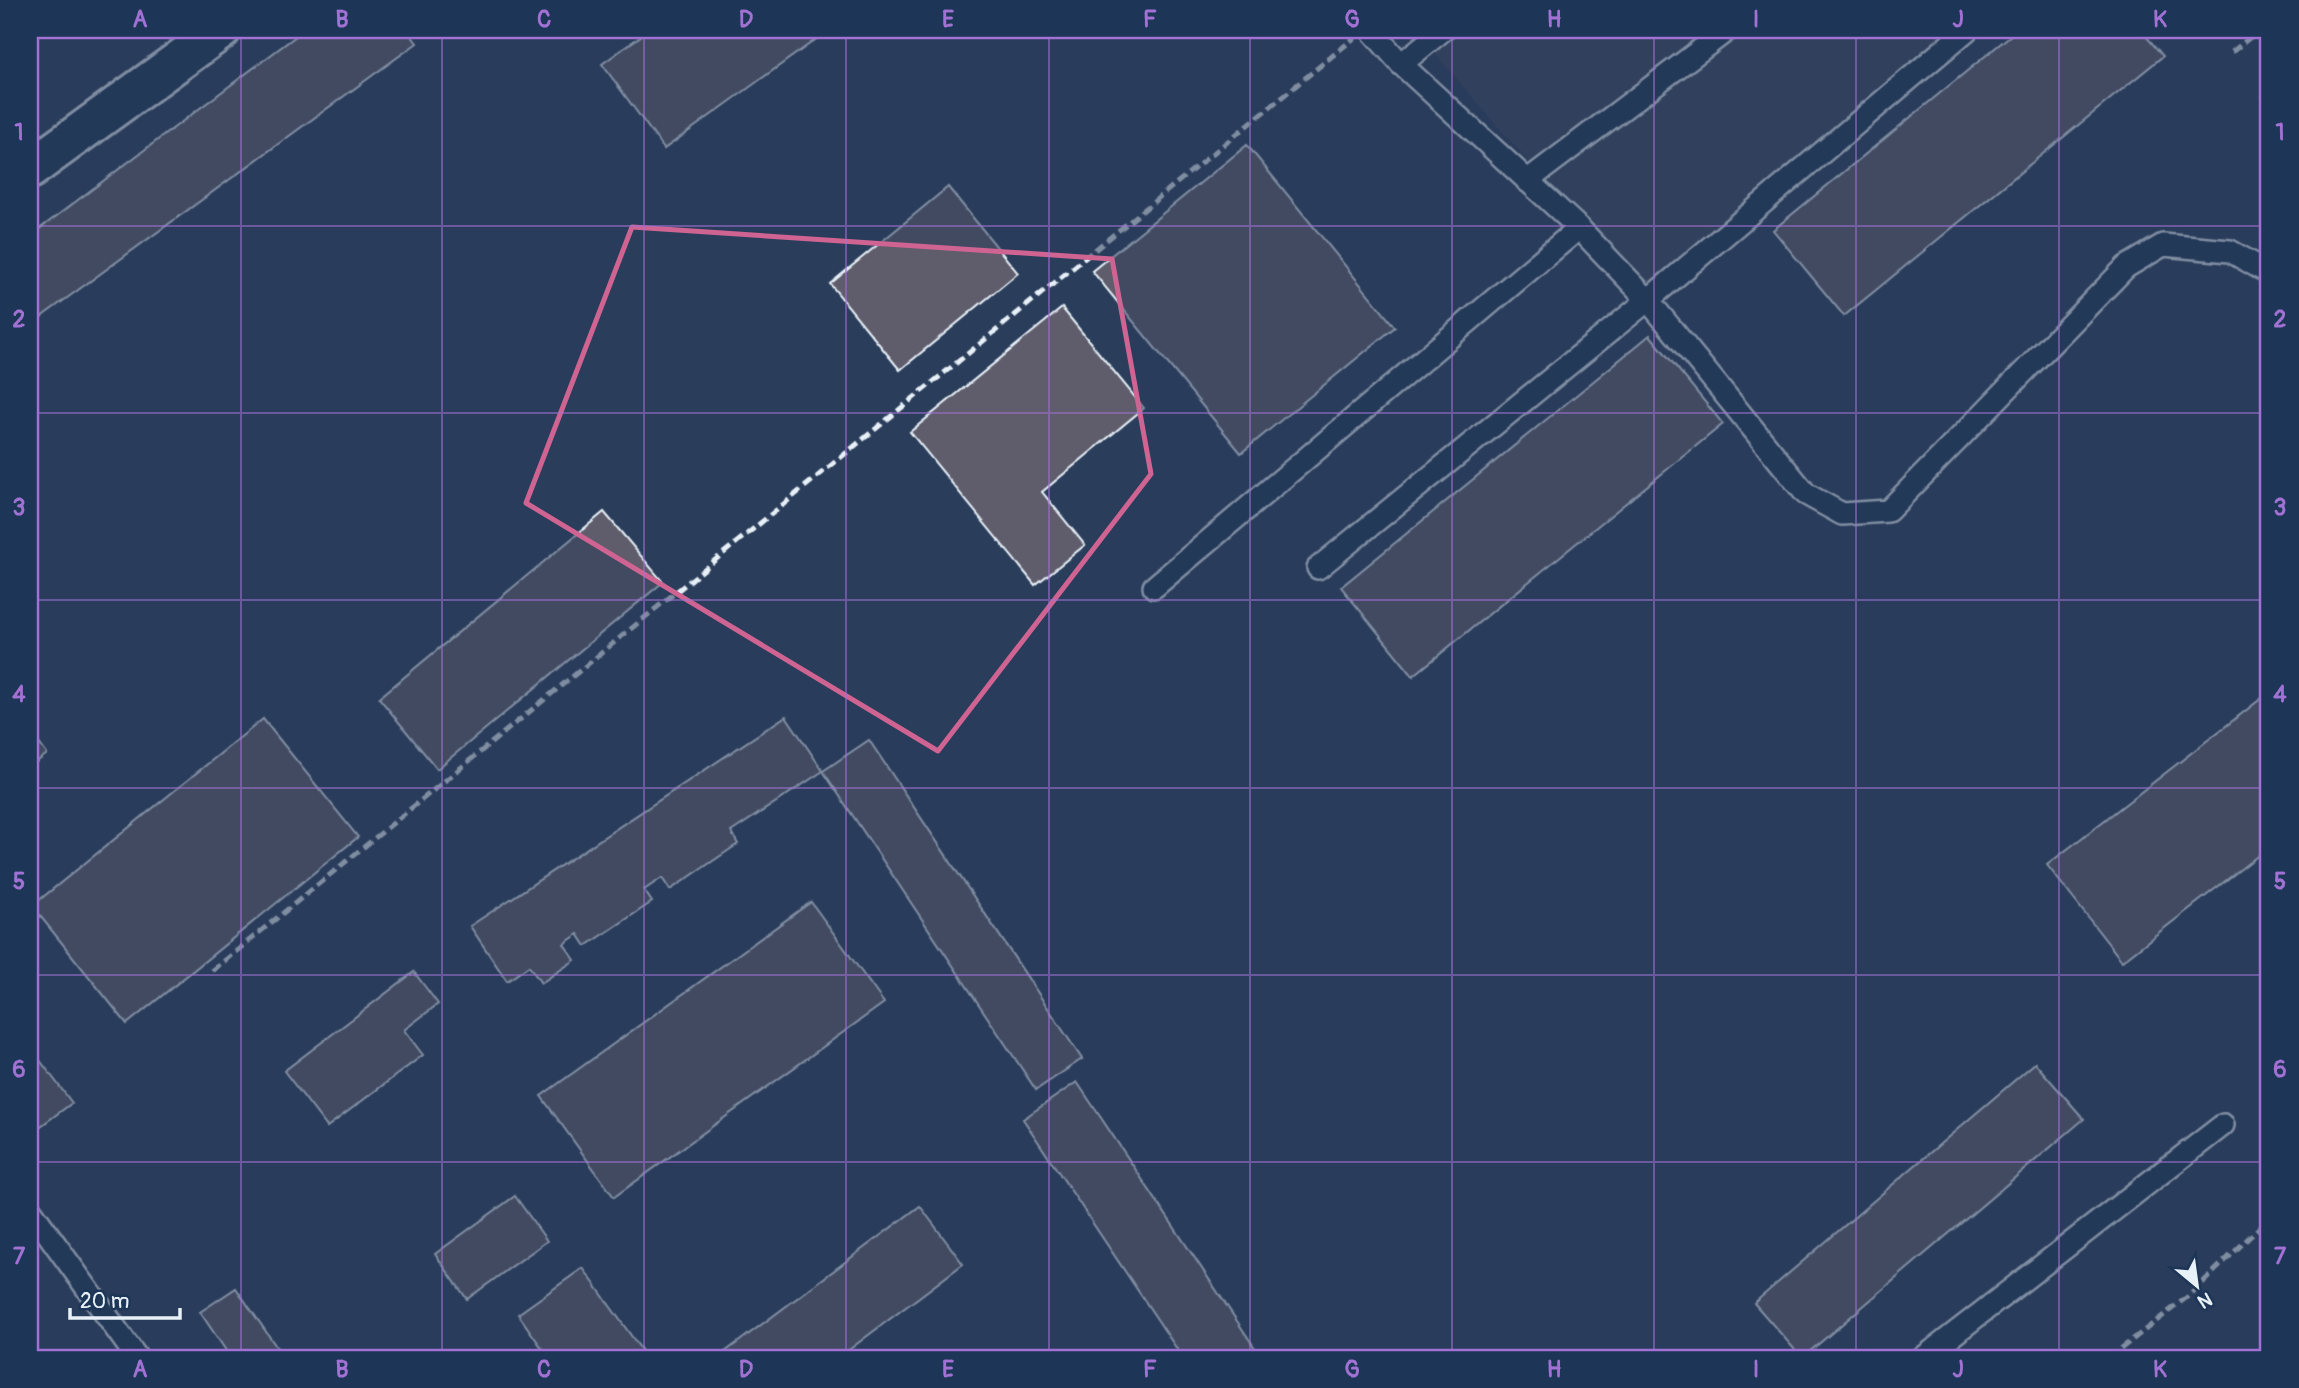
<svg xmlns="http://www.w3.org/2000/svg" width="2299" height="1388" viewBox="0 0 2299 1388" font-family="Pangolin,sans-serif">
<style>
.built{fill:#3a4660}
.building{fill:#5f5c6c;stroke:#e8f1f8;stroke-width:2}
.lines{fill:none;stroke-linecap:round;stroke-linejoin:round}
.lane-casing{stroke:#e8f1f8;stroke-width:26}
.street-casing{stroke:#e8f1f8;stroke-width:44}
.lane{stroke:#1d3557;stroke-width:21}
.street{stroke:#1d3557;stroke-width:38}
.rail{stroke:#e8f1f8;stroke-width:5;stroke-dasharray:10 5;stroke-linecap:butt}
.marked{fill:none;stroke:#cf6492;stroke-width:5;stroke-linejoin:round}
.grid{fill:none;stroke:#a171d3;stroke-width:2;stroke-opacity:0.55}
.neatline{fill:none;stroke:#a171d3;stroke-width:2.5}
.grid-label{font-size:23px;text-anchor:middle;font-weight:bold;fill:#a171d3}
</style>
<rect width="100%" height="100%" fill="#2a3d5b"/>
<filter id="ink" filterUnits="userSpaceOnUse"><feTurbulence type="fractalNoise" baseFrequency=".0143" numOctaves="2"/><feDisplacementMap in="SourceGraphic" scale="14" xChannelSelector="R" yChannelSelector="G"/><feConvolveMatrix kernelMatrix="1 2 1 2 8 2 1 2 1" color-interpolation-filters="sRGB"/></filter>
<g filter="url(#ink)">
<polygon class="built" points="1415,30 1974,30 1648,300"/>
<g class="building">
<polygon points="304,30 407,30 417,43 30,325 30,236"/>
<polygon points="649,30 829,30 664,149 602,64"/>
<polygon points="2017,30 2141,30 2163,56 1844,316 1773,230"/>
<polygon points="2269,91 2269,106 2262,97"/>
<polygon points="1247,145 1395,327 1241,453 1092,271"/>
<polygon points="948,187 1018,273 900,370 830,284"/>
<polygon points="1062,308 1144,408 1042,492 1085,545 1035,585 910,432"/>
<polygon points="1650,335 1723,424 1413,676 1341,587"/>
<polygon points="604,512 663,582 437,769 379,698"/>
<polygon points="2262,698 2269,707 2269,847 2122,961 2047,865"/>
<polygon points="786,716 823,771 731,832 738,844 670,890 662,878 644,890 652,902 586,946 578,934 564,944 575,960 541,983 529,966 507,981 470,926"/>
<polygon points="263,719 358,837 127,1024 32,906"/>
<polygon points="30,731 47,754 30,767"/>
<polygon points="869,740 1082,1059 1036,1090 823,771"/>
<polygon points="811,902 884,1003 614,1197 541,1096"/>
<polygon points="414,972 438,1004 404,1030 423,1055 327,1127 284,1071"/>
<polygon points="30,1047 72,1103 30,1134"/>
<polygon points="2035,1063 2084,1119 1802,1358 1754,1303"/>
<polygon points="1077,1082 1257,1351 1247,1358 1183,1358 1023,1119"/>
<polygon points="515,1196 547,1241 467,1299 435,1254"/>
<polygon points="920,1206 963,1264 838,1358 717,1358"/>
<polygon points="583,1268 647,1358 549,1358 518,1314"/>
<polygon points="236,1288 284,1358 231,1358 200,1312"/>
</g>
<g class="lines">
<defs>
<g id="lane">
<polyline points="1371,30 1401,64 1579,228 1648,300 1967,30"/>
<polyline points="1401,64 1443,30"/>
<polyline points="1527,181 1727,30"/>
<polyline points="1318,568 1648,300 1806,494 1842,514 1888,511 2126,267 2163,245 2230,251 2269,273"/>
<polyline points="1154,587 1579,228"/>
<polyline points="30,1209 137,1358"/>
<polyline points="1923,1358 2223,1125"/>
</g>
<polyline id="street" points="30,169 221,30"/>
</defs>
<use href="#lane" class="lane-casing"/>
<use href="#street" class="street-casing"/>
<use href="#lane" class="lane"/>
<use href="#street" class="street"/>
<g class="rail">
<polyline points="2232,52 2259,30"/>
<polyline points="212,971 1364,30"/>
<polyline points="2109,1358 2191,1294 2269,1218"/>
</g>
</g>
</g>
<path d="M0 0H2299V1388H0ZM 632,227 L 1112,259 L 1151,474 L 938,751 L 526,503 Z" fill="#2a3d5b" fill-opacity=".55" fill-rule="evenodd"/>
<path class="marked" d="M 632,227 L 1112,259 L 1151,474 L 938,751 L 526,503 Z"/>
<path class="grid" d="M 241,30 L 241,1358M 442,30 L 442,1358M 644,30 L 644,1358M 846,30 L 846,1358M 1049,30 L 1049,1358M 1250,30 L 1250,1358M 1452,30 L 1452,1358M 1654,30 L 1654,1358M 1856,30 L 1856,1358M 2059,30 L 2059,1358M 30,226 L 2269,226M 30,413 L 2269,413M 30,600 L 2269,600M 30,788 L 2269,788M 30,975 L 2269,975M 30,1162 L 2269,1162"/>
<rect width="2299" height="1388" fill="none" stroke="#1d3557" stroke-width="77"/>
<g transform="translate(2197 1286) rotate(151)" stroke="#1d3557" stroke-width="5" paint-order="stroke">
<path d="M0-5L12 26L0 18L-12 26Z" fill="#e8f1f8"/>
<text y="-10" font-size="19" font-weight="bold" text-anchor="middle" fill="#e8f1f8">N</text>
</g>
<path d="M70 1308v10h110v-10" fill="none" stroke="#e8f1f8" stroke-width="3.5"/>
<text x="80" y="1308" font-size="21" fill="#e8f1f8" stroke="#1d3557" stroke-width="5" paint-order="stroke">20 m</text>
<rect x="38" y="38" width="2222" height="1312" class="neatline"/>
<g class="grid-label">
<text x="140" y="27">A</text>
<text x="342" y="27">B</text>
<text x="544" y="27">C</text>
<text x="746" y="27">D</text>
<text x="948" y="27">E</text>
<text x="1150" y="27">F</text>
<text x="1352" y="27">G</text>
<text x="1554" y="27">H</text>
<text x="1756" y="27">I</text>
<text x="1958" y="27">J</text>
<text x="2160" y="27">K</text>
<text x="19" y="140">1</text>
<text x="2280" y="140">1</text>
<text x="19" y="327">2</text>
<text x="2280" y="327">2</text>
<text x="19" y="515">3</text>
<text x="2280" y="515">3</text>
<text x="19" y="702">4</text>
<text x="2280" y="702">4</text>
<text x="19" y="889">5</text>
<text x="2280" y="889">5</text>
<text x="19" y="1077">6</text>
<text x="2280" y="1077">6</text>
<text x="19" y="1264">7</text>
<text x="2280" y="1264">7</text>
<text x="140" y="1377">A</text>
<text x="342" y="1377">B</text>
<text x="544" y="1377">C</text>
<text x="746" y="1377">D</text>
<text x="948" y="1377">E</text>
<text x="1150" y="1377">F</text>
<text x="1352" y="1377">G</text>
<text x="1554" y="1377">H</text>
<text x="1756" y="1377">I</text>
<text x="1958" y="1377">J</text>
<text x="2160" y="1377">K</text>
</g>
</svg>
